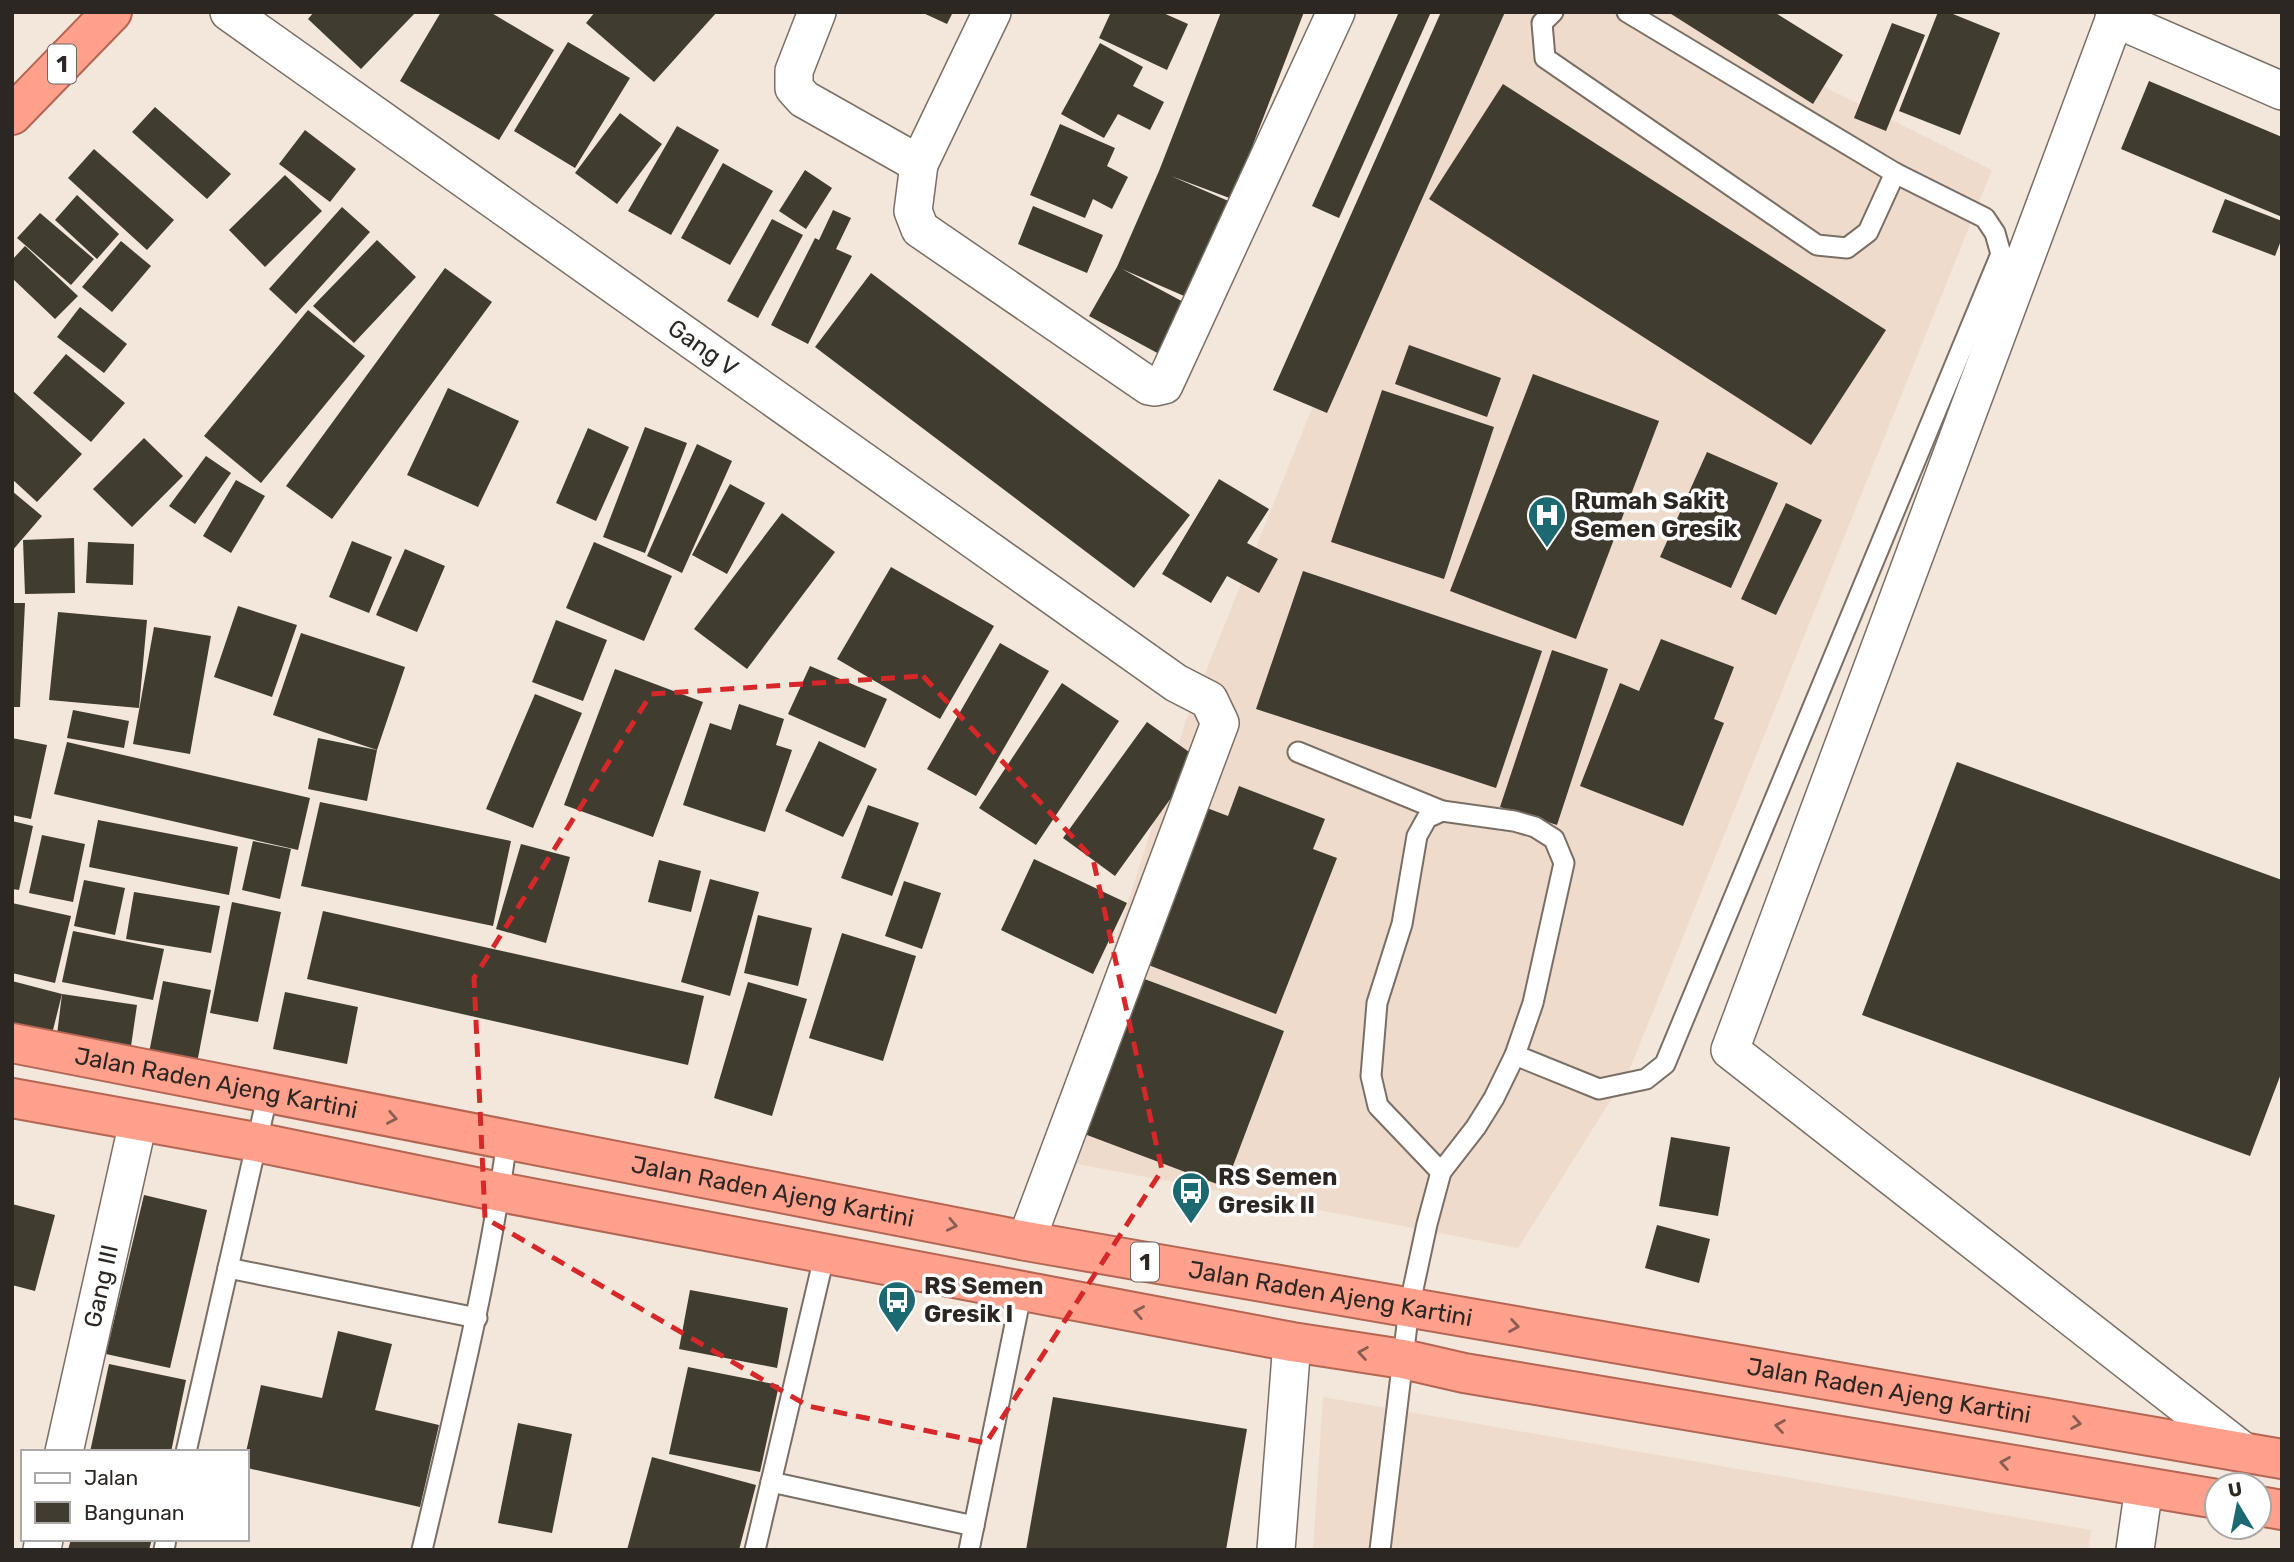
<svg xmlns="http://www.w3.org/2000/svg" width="2294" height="1562" viewBox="0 0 2294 1562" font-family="Rubik,sans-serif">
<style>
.built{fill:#efdbcb}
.building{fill:#413c30}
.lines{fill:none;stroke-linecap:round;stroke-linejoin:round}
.service-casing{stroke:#7a6f65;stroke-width:23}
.minor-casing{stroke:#7a6f65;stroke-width:40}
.trunk-casing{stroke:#b46654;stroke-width:42}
.service{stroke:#fff;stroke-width:19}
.minor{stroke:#fff;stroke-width:37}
.trunk{stroke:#fea08c;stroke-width:38}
.oneway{stroke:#8a5d52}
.marked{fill:none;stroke:#d62828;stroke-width:5;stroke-dasharray:14 9;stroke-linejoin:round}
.labels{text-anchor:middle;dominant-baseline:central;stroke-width:7;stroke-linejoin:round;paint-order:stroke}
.shield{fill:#fff;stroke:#6b6865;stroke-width:2}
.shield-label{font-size:23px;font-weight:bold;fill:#2c2723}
.street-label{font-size:24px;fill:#2c2723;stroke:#fff}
.poi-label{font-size:24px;font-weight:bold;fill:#2c2723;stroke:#fff;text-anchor:start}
</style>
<rect width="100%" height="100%" fill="#f3e6db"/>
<g class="built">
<polygon points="1485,12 1674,12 1992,170 1629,1071 1518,1248 1046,1158 1187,718 1323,381"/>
<polygon points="1323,1397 2091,1530 2088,1550 1313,1550"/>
</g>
<g class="building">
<polygon points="314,12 416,12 361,69 308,19"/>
<polygon points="441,12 490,12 554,50 499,140 400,81"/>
<polygon points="595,12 717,12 654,82 586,23"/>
<polygon points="921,12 953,12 947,24"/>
<polygon points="1111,12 1161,12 1188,24 1167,70 1099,38"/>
<polygon points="1221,12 1304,12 1232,199 1171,176 1233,203 1191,299 1122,269 1189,305 1161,355 1089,316 1117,267 1159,171"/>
<polygon points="1399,12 1431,12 1339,218 1312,206"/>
<polygon points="1441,12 1505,12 1327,413 1273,390"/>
<polygon points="1668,12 1774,12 1843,55 1813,104"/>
<polygon points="1938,12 1948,12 2000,33 1960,135 1899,111"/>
<polygon points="1892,23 1925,35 1886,131 1854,118"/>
<polygon points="568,42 630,78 575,168 514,131"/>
<polygon points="1100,43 1143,67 1133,86 1164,102 1150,130 1118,114 1104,138 1061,114"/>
<polygon points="2149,81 2282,137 2282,217 2121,149"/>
<polygon points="1503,84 1886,330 1811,445 1429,199"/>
<polygon points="155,107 231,174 207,199 132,132"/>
<polygon points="620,113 662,144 617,204 575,173"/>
<polygon points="1060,124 1115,148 1107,166 1128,177 1112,209 1093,199 1085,218 1030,195"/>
<polygon points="677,126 719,150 671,235 628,211"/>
<polygon points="305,130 356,169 330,202 279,164"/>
<polygon points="94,149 174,220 147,250 68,178"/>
<polygon points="723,163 773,191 730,265 681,238"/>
<polygon points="805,170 832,188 806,229 779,211"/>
<polygon points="285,175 322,211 265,267 229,230"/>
<polygon points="77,195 119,234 97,259 55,220"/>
<polygon points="2225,199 2282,221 2282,238 2275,256 2212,232"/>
<polygon points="1033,206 1103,235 1087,273 1018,244"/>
<polygon points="342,207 370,232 296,314 269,289"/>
<polygon points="833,210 851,218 836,249 852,256 808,344 771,325 815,238 819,240"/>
<polygon points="40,213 94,259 71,285 17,238"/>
<polygon points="772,219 803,235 758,318 727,301"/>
<polygon points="377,240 416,277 354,343 313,306"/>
<polygon points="121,241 151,266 112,312 82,287"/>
<polygon points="25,246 78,296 55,319 12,278 12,260"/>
<polygon points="445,268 492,302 332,519 286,486"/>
<polygon points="871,273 1190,515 1134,588 815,347"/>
<polygon points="80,307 127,344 104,373 57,337"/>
<polygon points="308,310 365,356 261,483 204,436"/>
<polygon points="1409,345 1501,378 1487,417 1395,384"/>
<polygon points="66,354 125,403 91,442 33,393"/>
<polygon points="1533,374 1659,421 1576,639 1450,591"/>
<polygon points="448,388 519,421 478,507 407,475"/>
<polygon points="12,390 82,454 37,502 12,479"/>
<polygon points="1382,390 1494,427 1444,579 1331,542"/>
<polygon points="645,427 687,443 645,553 603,537"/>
<polygon points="588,428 629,447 596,521 556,503"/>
<polygon points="144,438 183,476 132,527 93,489"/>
<polygon points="697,444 732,461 682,573 647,556"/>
<polygon points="1707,452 1778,483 1731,588 1660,557"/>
<polygon points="206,456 231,473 195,524 169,506"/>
<polygon points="1219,479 1269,509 1247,543 1278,559 1259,593 1227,576 1211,603 1162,574"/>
<polygon points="236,480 265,496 231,553 203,536"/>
<polygon points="730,484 765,503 727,574 692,555"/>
<polygon points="12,491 42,516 12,551"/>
<polygon points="1786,503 1822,520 1776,615 1741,599"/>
<polygon points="782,513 835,552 747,669 694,629"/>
<polygon points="74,538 75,593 25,594 23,540"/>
<polygon points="352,541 392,557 369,613 329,597"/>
<polygon points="88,542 134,544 133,585 86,583"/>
<polygon points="594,542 672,576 644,641 566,608"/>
<polygon points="405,549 445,566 417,632 376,615"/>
<polygon points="891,567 994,626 940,719 837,659"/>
<polygon points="1303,571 1542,651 1496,788 1256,709"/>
<polygon points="12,603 25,603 20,707 12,707"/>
<polygon points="238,606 297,625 272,697 214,677"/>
<polygon points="58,612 147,620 139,708 49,700"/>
<polygon points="556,620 607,640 583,701 532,682"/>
<polygon points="154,627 211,636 190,754 133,744"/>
<polygon points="301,633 405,667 377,750 273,715"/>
<polygon points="1661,639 1734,667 1714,719 1724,723 1683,826 1580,786 1620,683 1639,691"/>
<polygon points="1000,643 1049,671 976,796 927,769"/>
<polygon points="1552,650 1608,669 1557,825 1500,807"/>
<polygon points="810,666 887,699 865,748 788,714"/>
<polygon points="615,669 703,702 653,837 564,805"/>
<polygon points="1062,683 1119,721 1036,845 979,808"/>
<polygon points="535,694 582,713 533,828 486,809"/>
<polygon points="739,704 784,719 776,745 792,750 765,832 683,805 710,723 731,730"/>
<polygon points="73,710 129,721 124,748 67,738"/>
<polygon points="1147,722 1199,759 1115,876 1063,838"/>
<polygon points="12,738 47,745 31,819 12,815"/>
<polygon points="318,738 377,750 367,801 308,789"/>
<polygon points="819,741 877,769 843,837 785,811"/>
<polygon points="67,742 310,798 298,850 54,794"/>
<polygon points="1957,762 2282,880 2282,1071 2250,1156 1862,1015"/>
<polygon points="1239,786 1325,819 1313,849 1337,858 1276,1014 1138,961 1199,805 1228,816"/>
<polygon points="320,802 511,841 493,926 301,886"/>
<polygon points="868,805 919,823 892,896 841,878"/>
<polygon points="98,820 238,847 229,895 89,867"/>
<polygon points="12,821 33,826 19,890 12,889"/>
<polygon points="42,835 85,844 73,902 29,893"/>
<polygon points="253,841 291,849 280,899 242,890"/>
<polygon points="521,844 570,857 546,943 496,929"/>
<polygon points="1034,859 1127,903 1093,974 1001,930"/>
<polygon points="659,860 701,871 691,912 648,902"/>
<polygon points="710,879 759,892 730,996 681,982"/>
<polygon points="84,880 125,888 115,935 74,926"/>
<polygon points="904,881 941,893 922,949 885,936"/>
<polygon points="134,892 220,906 211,953 126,939"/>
<polygon points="232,902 281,912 258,1022 210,1013"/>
<polygon points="12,903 71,916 55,983 12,973"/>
<polygon points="323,911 704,996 688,1065 307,979"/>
<polygon points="758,915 812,928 798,986 744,973"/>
<polygon points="73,931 164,949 153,1000 62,982"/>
<polygon points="842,933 916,956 883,1061 809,1038"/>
<polygon points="1139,977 1284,1031 1225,1187 1079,1132"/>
<polygon points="12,981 62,994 51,1038 12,1028"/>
<polygon points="163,981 211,990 197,1063 149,1053"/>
<polygon points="748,982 807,999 772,1116 714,1098"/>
<polygon points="285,992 358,1007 347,1064 273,1049"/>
<polygon points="62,994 137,1005 130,1053 56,1043"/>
<polygon points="1671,1137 1730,1147 1718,1216 1659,1206"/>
<polygon points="144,1195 207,1210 170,1368 106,1354"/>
<polygon points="12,1204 55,1215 35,1291 12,1285"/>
<polygon points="1657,1225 1710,1239 1699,1283 1645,1268"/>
<polygon points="690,1290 788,1308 777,1368 679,1349"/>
<polygon points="338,1331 392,1344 375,1410 439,1425 420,1507 247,1468 246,1452 261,1385 322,1398"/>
<polygon points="109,1364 186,1380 171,1452 90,1452"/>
<polygon points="688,1367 779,1385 760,1472 669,1454"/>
<polygon points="1053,1397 1247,1429 1226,1550 1026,1550"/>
<polygon points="518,1423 572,1434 552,1533 498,1523"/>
<polygon points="652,1457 756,1485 739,1550 627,1550"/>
<polygon points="71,1539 152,1539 149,1550 68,1550"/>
</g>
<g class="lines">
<defs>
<g id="service">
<polyline points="1553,12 1542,23 1545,58 1817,245 1847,248 1868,232 1895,173"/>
<polyline points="1298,752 1442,811 1427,818 1417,836 1402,924 1377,1003 1371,1076 1378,1106 1441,1172"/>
<polyline points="1515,1055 1599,1089 1646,1079 1665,1064 2001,254 1995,233 1985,218 1895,173 1627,12"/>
<polyline points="228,1268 477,1318"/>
<polyline points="186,1452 268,1093"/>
<polyline points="771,1482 974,1526"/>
<polyline points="164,1550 166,1539"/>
<path d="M 422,1550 C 454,1414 488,1279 507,1141"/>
<polyline points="755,1550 825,1253"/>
<polyline points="969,1550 1022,1290"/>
<polyline points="1380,1550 1409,1308 1427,1224 1441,1172 1476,1127 1494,1098 1515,1055 1533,1003 1564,863 1554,839 1535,827 1514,821 1442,811"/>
</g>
<g id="minor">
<path id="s1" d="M 229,12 L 1176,683 L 1209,700 L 1220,723 L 1026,1241"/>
<polyline points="817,12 794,71 794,88 804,99 919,164 913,211 920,229 1149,386 1155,387 1164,385 1336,12"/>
<polyline points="2117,12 1730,1050 2244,1452"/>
<polyline points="2114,18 2282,91"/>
<polyline points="919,164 992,12"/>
<path id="s2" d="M 64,1452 L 138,1122"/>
<polyline points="42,1550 44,1539"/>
<polyline points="1276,1550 1292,1342"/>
<polyline points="2135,1550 2144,1487"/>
</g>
<g id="trunk">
<polyline points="12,115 112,12"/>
<path id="s3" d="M 12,1043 L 1026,1241 L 2282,1459"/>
<polyline points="12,1098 256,1142 500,1192 1292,1342 1403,1359 1464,1373 2217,1499"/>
<polyline points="2259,1506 2282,1510"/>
</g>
</defs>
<use href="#service" class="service-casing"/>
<use href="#minor" class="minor-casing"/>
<use href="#trunk" class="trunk-casing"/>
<use href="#service" class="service"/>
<use href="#minor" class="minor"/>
<use href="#trunk" class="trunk"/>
</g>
<defs><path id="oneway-chevron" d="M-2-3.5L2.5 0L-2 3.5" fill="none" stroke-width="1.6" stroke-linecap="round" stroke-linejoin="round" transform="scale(1.75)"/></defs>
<g class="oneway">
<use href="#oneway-chevron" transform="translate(392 1118) rotate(11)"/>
<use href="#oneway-chevron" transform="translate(952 1225) rotate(12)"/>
<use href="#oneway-chevron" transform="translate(1139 1312) rotate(-169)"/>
<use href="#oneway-chevron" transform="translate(1514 1326) rotate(10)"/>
<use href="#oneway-chevron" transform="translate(1363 1353) rotate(-171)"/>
<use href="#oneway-chevron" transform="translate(2076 1423) rotate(10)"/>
<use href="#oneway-chevron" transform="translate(1780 1426) rotate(-171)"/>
<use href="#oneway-chevron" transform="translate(2005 1463) rotate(-171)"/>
</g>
<path class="marked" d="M 923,676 L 1093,859 L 1162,1170 L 986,1443 L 808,1406 L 485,1218 L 474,978 L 651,694 Z"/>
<defs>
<symbol id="hospital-pin" viewBox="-11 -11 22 30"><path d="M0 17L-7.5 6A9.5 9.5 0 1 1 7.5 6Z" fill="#1d6971" stroke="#fff"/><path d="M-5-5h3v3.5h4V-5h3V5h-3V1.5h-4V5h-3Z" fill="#fff"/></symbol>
<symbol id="bus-pin" viewBox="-11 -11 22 30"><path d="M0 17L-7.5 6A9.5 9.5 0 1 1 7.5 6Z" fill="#1d6971" stroke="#fff"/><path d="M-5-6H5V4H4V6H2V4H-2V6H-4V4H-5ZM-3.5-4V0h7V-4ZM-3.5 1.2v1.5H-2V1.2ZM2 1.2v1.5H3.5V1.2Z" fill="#fff"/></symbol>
</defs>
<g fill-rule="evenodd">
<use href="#hospital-pin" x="1525" y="493" width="44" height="60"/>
<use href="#bus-pin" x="1169" y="1169" width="44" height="60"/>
<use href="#bus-pin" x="875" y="1278" width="44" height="60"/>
</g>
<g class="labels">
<g class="shield">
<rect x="48" y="44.5" width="28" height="39" rx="5"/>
<rect x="1131" y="1242.5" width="28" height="39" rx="5"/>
</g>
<g class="shield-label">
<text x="62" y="64">1</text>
<text x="1145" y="1262">1</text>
</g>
<g class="street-label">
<text stroke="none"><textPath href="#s1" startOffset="581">Gang V</textPath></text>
<text stroke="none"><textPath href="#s3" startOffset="208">Jalan Raden Ajeng Kartini</textPath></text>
<text stroke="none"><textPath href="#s3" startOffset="775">Jalan Raden Ajeng Kartini</textPath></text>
<text stroke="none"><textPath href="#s2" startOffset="170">Gang III</textPath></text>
<text stroke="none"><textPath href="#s3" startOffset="1342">Jalan Raden Ajeng Kartini</textPath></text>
<text stroke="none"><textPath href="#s3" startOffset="1909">Jalan Raden Ajeng Kartini</textPath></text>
</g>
<g class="poi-label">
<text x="1574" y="501">Rumah Sakit<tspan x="1574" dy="28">Semen Gresik</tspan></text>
<text x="1218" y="1177">RS Semen<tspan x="1218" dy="28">Gresik II</tspan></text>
<text x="924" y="1286">RS Semen<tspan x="924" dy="28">Gresik I</tspan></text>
</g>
</g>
<rect width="2294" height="1562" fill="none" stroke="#2c2723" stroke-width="28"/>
<rect x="21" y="1450" width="228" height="91" fill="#ffffff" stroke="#aba9a7" stroke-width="2"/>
<rect x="35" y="1473" width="35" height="10" fill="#ffffff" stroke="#aba9a7" stroke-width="2"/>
<text x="84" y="1485" font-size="21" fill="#2c2723">Jalan</text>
<rect x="35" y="1502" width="35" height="21" fill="#413c30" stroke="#aba9a7" stroke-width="2"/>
<text x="84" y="1520" font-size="21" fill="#2c2723">Bangunan</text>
<g transform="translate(2238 1506) rotate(350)"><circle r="33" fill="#ffffff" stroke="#aba9a7" stroke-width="2"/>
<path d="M0-5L12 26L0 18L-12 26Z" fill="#1d6971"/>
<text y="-10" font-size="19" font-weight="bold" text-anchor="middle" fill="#2c2723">U</text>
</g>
</svg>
